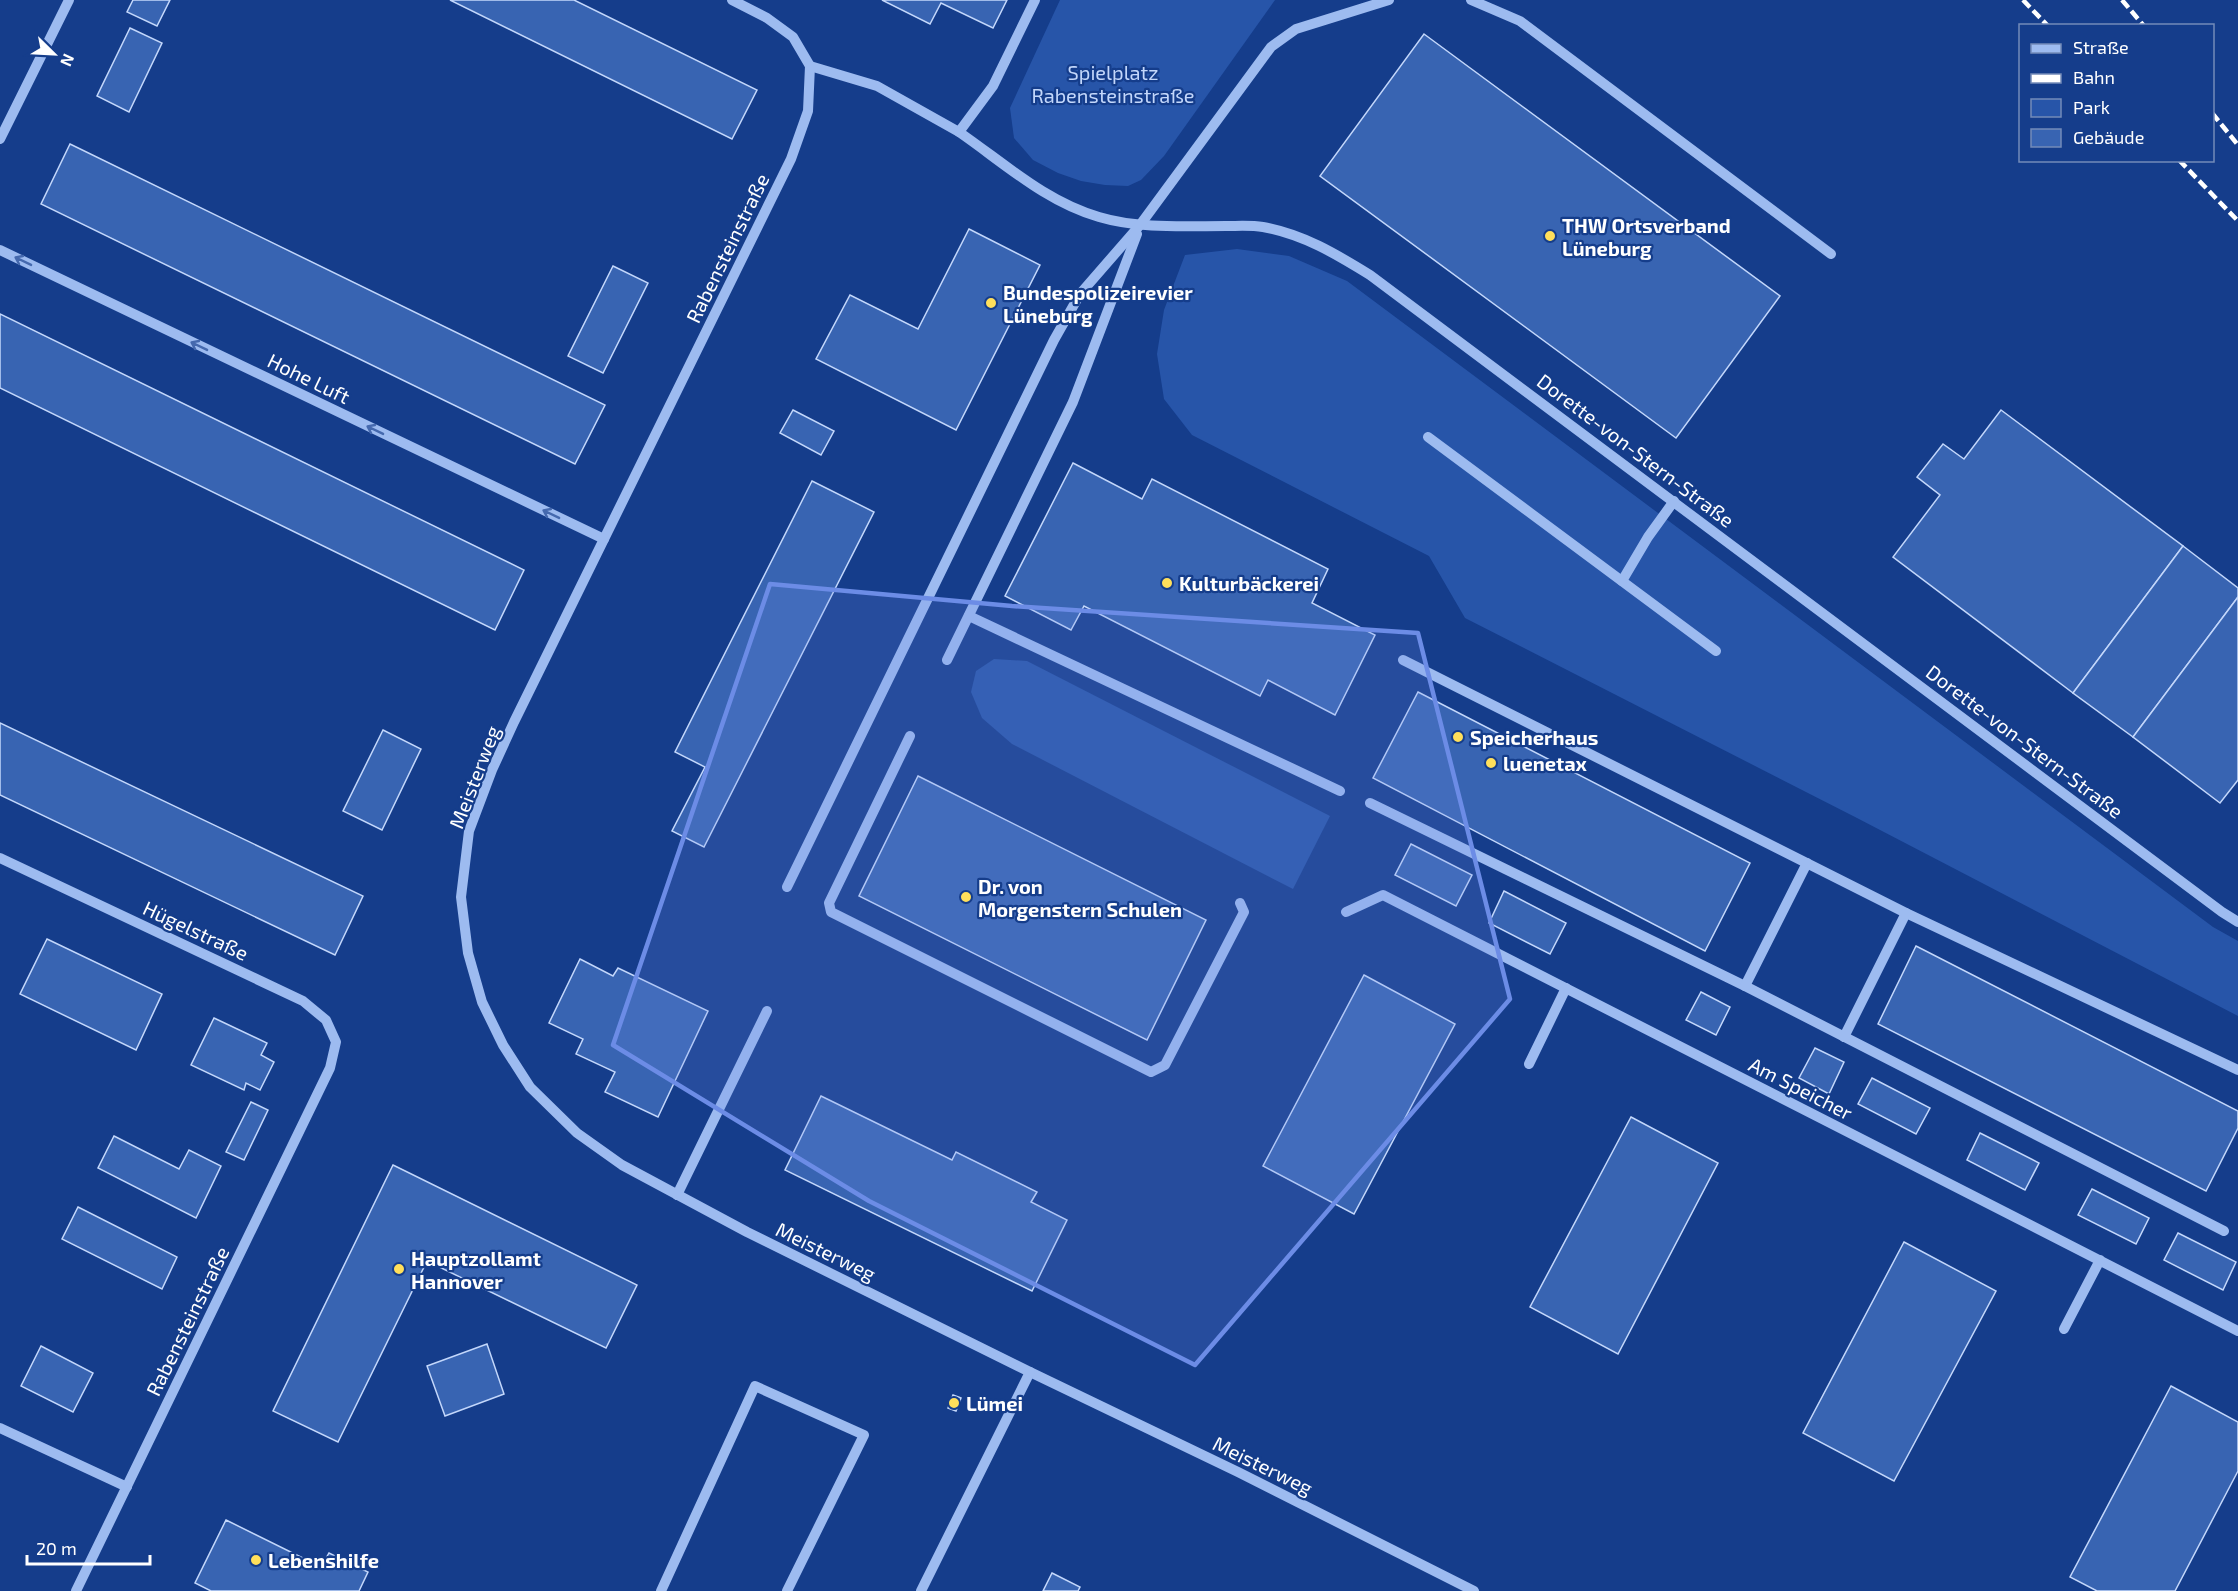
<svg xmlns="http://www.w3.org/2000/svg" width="2238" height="1591" viewBox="0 0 2238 1591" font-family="'Exo 2',sans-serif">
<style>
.green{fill:#2755a9}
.building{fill:#3864b2;stroke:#c3d7fb;stroke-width:1.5}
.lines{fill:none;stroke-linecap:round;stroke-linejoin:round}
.minor{stroke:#9dbbf0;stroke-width:10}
.rail{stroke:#fff;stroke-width:4.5;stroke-dasharray:10 4.5;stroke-linecap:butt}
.oneway{stroke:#4569ae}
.marked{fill:#6c8ce6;fill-opacity:0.2;stroke:#6c8ce6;stroke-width:4.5;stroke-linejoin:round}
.poi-dot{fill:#ffdf5b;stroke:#153d8b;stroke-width:2}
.labels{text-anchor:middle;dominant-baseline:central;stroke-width:4.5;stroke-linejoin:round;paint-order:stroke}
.park-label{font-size:20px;fill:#c3d7fb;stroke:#153d8b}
.poi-label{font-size:20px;font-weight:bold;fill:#fff;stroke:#153d8b;text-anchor:start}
.street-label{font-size:20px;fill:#fff;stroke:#153d8b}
</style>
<rect width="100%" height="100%" fill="#153d8b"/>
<g class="green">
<polygon points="1060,0 1275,0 1164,156 1141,180 1128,186 1105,185 1081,181 1058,173 1033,160 1014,138 1010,108"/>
<polygon points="1237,249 1289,256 1347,281 2213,927 2238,941 2238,1016 1857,818 1465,618 1429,556 1192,435 1164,399 1157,354 1164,310 1185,255"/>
<polygon points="994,659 1027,661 1330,816 1293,889 1012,744 982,718 971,692 976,671"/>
</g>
<g class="building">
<polygon points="133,0 170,0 157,26 127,12"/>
<polygon points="450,0 574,0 757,90 732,139"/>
<polygon points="882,0 1007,0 993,28 941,3 930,24"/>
<polygon points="130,28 162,43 129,112 97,96"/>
<polygon points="1424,34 1780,296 1676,438 1320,176"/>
<polygon points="70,144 605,405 575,464 41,204"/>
<polygon points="969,229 1040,265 956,430 816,359 850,295 918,329"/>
<polygon points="613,266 648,283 603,373 568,356"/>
<polygon points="0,314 524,570 495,630 0,388"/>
<polygon points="793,410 834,431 821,455 780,433"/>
<polygon points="2001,410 2183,546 2073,693 1893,557 1940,495 1917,477 1943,444 1964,459"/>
<polygon points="1073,463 1142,499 1152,479 1328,569 1312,603 1375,635 1335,715 1268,680 1260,696 1084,606 1071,630 1005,596"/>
<polygon points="812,481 874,512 704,847 672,831 705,767 675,752"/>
<polygon points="2183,546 2238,588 2238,597 2133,737 2073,693"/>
<polygon points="2238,597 2238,780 2220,803 2133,737"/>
<polygon points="1418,692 1750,863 1705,951 1373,778"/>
<polygon points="0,723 363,896 335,955 0,795"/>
<polygon points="383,730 421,749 382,830 343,811"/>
<polygon points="918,776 1206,920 1147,1040 859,896"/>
<polygon points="1411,844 1472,875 1456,906 1395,875"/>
<polygon points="1504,891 1566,923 1550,954 1489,923"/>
<polygon points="47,939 162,994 136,1050 20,994"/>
<polygon points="1916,946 2238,1111 2238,1128 2206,1191 1878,1024"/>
<polygon points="580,959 613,976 618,968 708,1011 658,1117 605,1092 615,1072 576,1054 583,1039 549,1023"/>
<polygon points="1364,975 1455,1024 1354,1214 1263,1166"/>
<polygon points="1701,992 1730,1007 1716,1035 1686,1020"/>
<polygon points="214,1018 267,1043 261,1055 274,1062 260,1090 246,1083 244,1090 191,1065"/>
<polygon points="1815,1048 1844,1062 1829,1094 1799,1078"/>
<polygon points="1872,1078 1930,1108 1916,1134 1858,1104"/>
<polygon points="821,1096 952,1160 956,1152 1037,1192 1031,1202 1067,1220 1032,1291 785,1170"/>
<polygon points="251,1102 268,1110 244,1160 226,1152"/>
<polygon points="1631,1117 1718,1163 1618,1354 1530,1307"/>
<polygon points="1980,1133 2039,1163 2025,1190 1967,1160"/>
<polygon points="114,1136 179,1169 189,1150 221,1166 196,1218 98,1168"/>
<polygon points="393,1165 637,1285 606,1348 427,1261 338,1442 273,1411"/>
<polygon points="2092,1189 2149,1218 2136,1244 2078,1215"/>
<polygon points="78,1207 177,1257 162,1289 62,1239"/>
<polygon points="2178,1233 2236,1262 2223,1290 2164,1260"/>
<polygon points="1904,1242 1996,1291 1894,1481 1803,1433"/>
<polygon points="487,1344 504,1394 445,1416 427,1366"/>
<polygon points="41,1346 93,1373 73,1412 21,1386"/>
<polygon points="2171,1386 2238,1422 2238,1471 2175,1591 2097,1591 2070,1577"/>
<polygon points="953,1395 961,1398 956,1411 948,1408"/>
<polygon points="226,1520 321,1567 329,1553 368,1572 359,1591 211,1591 195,1583"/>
<polygon points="1052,1573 1080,1587 1078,1591 1043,1591"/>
</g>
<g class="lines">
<g class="minor">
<polyline points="732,0 767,18 793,37 810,66"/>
<polyline points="1471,0 1520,21 1831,254"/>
<polyline points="810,66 808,111 791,159 514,722 492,770 469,831 461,897 468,953 482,1002 503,1045 530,1087 577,1133 622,1165 747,1232 1030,1372 1238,1472 1474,1591"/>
<polyline points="810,66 877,86 959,132 993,86 1035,0"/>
<path d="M 959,132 C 1004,163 1046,202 1099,217 C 1139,229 1185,226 1226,226 C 1238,226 1251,225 1263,227 C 1303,234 1336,254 1370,275 L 2222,912 L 2238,922"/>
<polyline points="0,139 69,0"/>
<polyline points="0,250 604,539"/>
<polyline points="1428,437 1716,651"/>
<polyline points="1622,581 1648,537 1674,501"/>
<polyline points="969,616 1340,791"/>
<polyline points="947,660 1073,402 1137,234"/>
<polyline points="1403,660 1906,913 2238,1070"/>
<polyline points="910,736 829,903 831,912 1151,1072 1165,1065 1244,912 1240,903"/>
<polyline points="1370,803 1745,986 2224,1231"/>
<polyline points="0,858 303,1001 326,1020 336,1042 330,1068 76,1591"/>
<polyline points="787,887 1054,340 1080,294 1140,225 1271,47 1296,29 1389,0"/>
<polyline points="1346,912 1383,895 2238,1331"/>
<polyline points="1745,986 1807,863"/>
<polyline points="1844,1037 1906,913"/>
<polyline points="1529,1064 1566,988"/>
<polyline points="677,1195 767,1011"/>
<polyline points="2064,1329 2100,1260"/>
<polyline points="0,1428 127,1487"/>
<polyline points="661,1591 755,1386 864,1435 787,1591"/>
<polyline points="921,1591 1030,1372"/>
</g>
<g class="rail">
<polyline points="2023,0 2048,26"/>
<polyline points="2122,0 2144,26"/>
<polyline points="2212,113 2238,145"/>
<polyline points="2179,160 2238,221"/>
</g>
</g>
<defs><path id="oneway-shaft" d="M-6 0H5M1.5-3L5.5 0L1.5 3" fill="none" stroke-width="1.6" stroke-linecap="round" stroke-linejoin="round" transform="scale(1.5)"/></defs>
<g class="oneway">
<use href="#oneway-shaft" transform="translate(23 261) rotate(-154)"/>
<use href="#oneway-shaft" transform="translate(199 346) rotate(-154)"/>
<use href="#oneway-shaft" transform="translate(375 430) rotate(-154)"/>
<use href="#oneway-shaft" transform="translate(551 514) rotate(-154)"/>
</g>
<path class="marked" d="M 770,584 L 1012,606 L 1418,633 L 1510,999 L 1195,1365 L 869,1201 L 613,1045 Z"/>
<g class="poi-dot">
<circle cx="1550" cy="236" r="6"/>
<circle cx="991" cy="303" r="6"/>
<circle cx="1167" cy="583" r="6"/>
<circle cx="1458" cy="737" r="6"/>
<circle cx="1491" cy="763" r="6"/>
<circle cx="966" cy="897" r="6"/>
<circle cx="399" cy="1269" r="6"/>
<circle cx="954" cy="1403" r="6"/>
<circle cx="256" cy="1560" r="6"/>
</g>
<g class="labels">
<g class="park-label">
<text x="1113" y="72">Spielplatz<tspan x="1113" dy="23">Rabensteinstraße</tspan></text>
</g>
<g class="poi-label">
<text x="1562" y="225">THW Ortsverband<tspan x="1562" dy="23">Lüneburg</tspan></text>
<text x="1003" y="292">Bundespolizeirevier<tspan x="1003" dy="23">Lüneburg</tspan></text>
<text x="1179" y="583">Kulturbäckerei</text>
<text x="1470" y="737">Speicherhaus</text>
<text x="1503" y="763">luenetax</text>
<text x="978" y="886">Dr. von<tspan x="978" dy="23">Morgenstern Schulen</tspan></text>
<text x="411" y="1258">Hauptzollamt<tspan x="411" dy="23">Hannover</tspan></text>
<text x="966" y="1403">Lümei</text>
<text x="268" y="1560">Lebenshilfe</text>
</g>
<g class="street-label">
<text transform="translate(727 248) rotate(-64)">Rabensteinstraße</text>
<text transform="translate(309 378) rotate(26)">Hohe Luft</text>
<text transform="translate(1636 450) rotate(37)">Dorette-von-Stern-Straße</text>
<text transform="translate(2025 741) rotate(37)">Dorette-von-Stern-Straße</text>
<text transform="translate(474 777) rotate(-69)">Meisterweg</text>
<text transform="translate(196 930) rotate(25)">Hügelstraße</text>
<text transform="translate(1801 1088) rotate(27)">Am Speicher</text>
<text transform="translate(826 1251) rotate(26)">Meisterweg</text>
<text transform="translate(187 1321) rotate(-64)">Rabensteinstraße</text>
<text transform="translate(1263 1465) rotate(26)">Meisterweg</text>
</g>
</g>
<rect x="2019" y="24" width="195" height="138" fill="#153d8b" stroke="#738bb9" stroke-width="1.5"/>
<rect x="2031" y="44" width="30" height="9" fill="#9dbbf0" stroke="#738bb9" stroke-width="1.5"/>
<text x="2073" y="54" font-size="18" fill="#ffffff">Straße</text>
<rect x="2031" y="74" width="30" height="9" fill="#ffffff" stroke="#738bb9" stroke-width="1.5"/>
<text x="2073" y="84" font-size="18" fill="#ffffff">Bahn</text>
<rect x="2031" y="99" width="30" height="18" fill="#2755a9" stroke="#738bb9" stroke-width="1.5"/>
<text x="2073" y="114" font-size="18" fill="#ffffff">Park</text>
<rect x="2031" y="129" width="30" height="18" fill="#3864b2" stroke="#738bb9" stroke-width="1.5"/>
<text x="2073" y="144" font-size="18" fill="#ffffff">Gebäude</text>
<g transform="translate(54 54) rotate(114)" stroke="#153d8b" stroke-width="4.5" paint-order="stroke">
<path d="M0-4.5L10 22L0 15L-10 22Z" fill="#ffffff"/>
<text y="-9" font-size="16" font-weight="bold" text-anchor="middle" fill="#ffffff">N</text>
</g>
<path d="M27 1555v9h123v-9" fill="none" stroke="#ffffff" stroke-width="3"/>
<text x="36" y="1555" font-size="18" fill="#ffffff" stroke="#153d8b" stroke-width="4.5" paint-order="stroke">20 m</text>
</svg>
